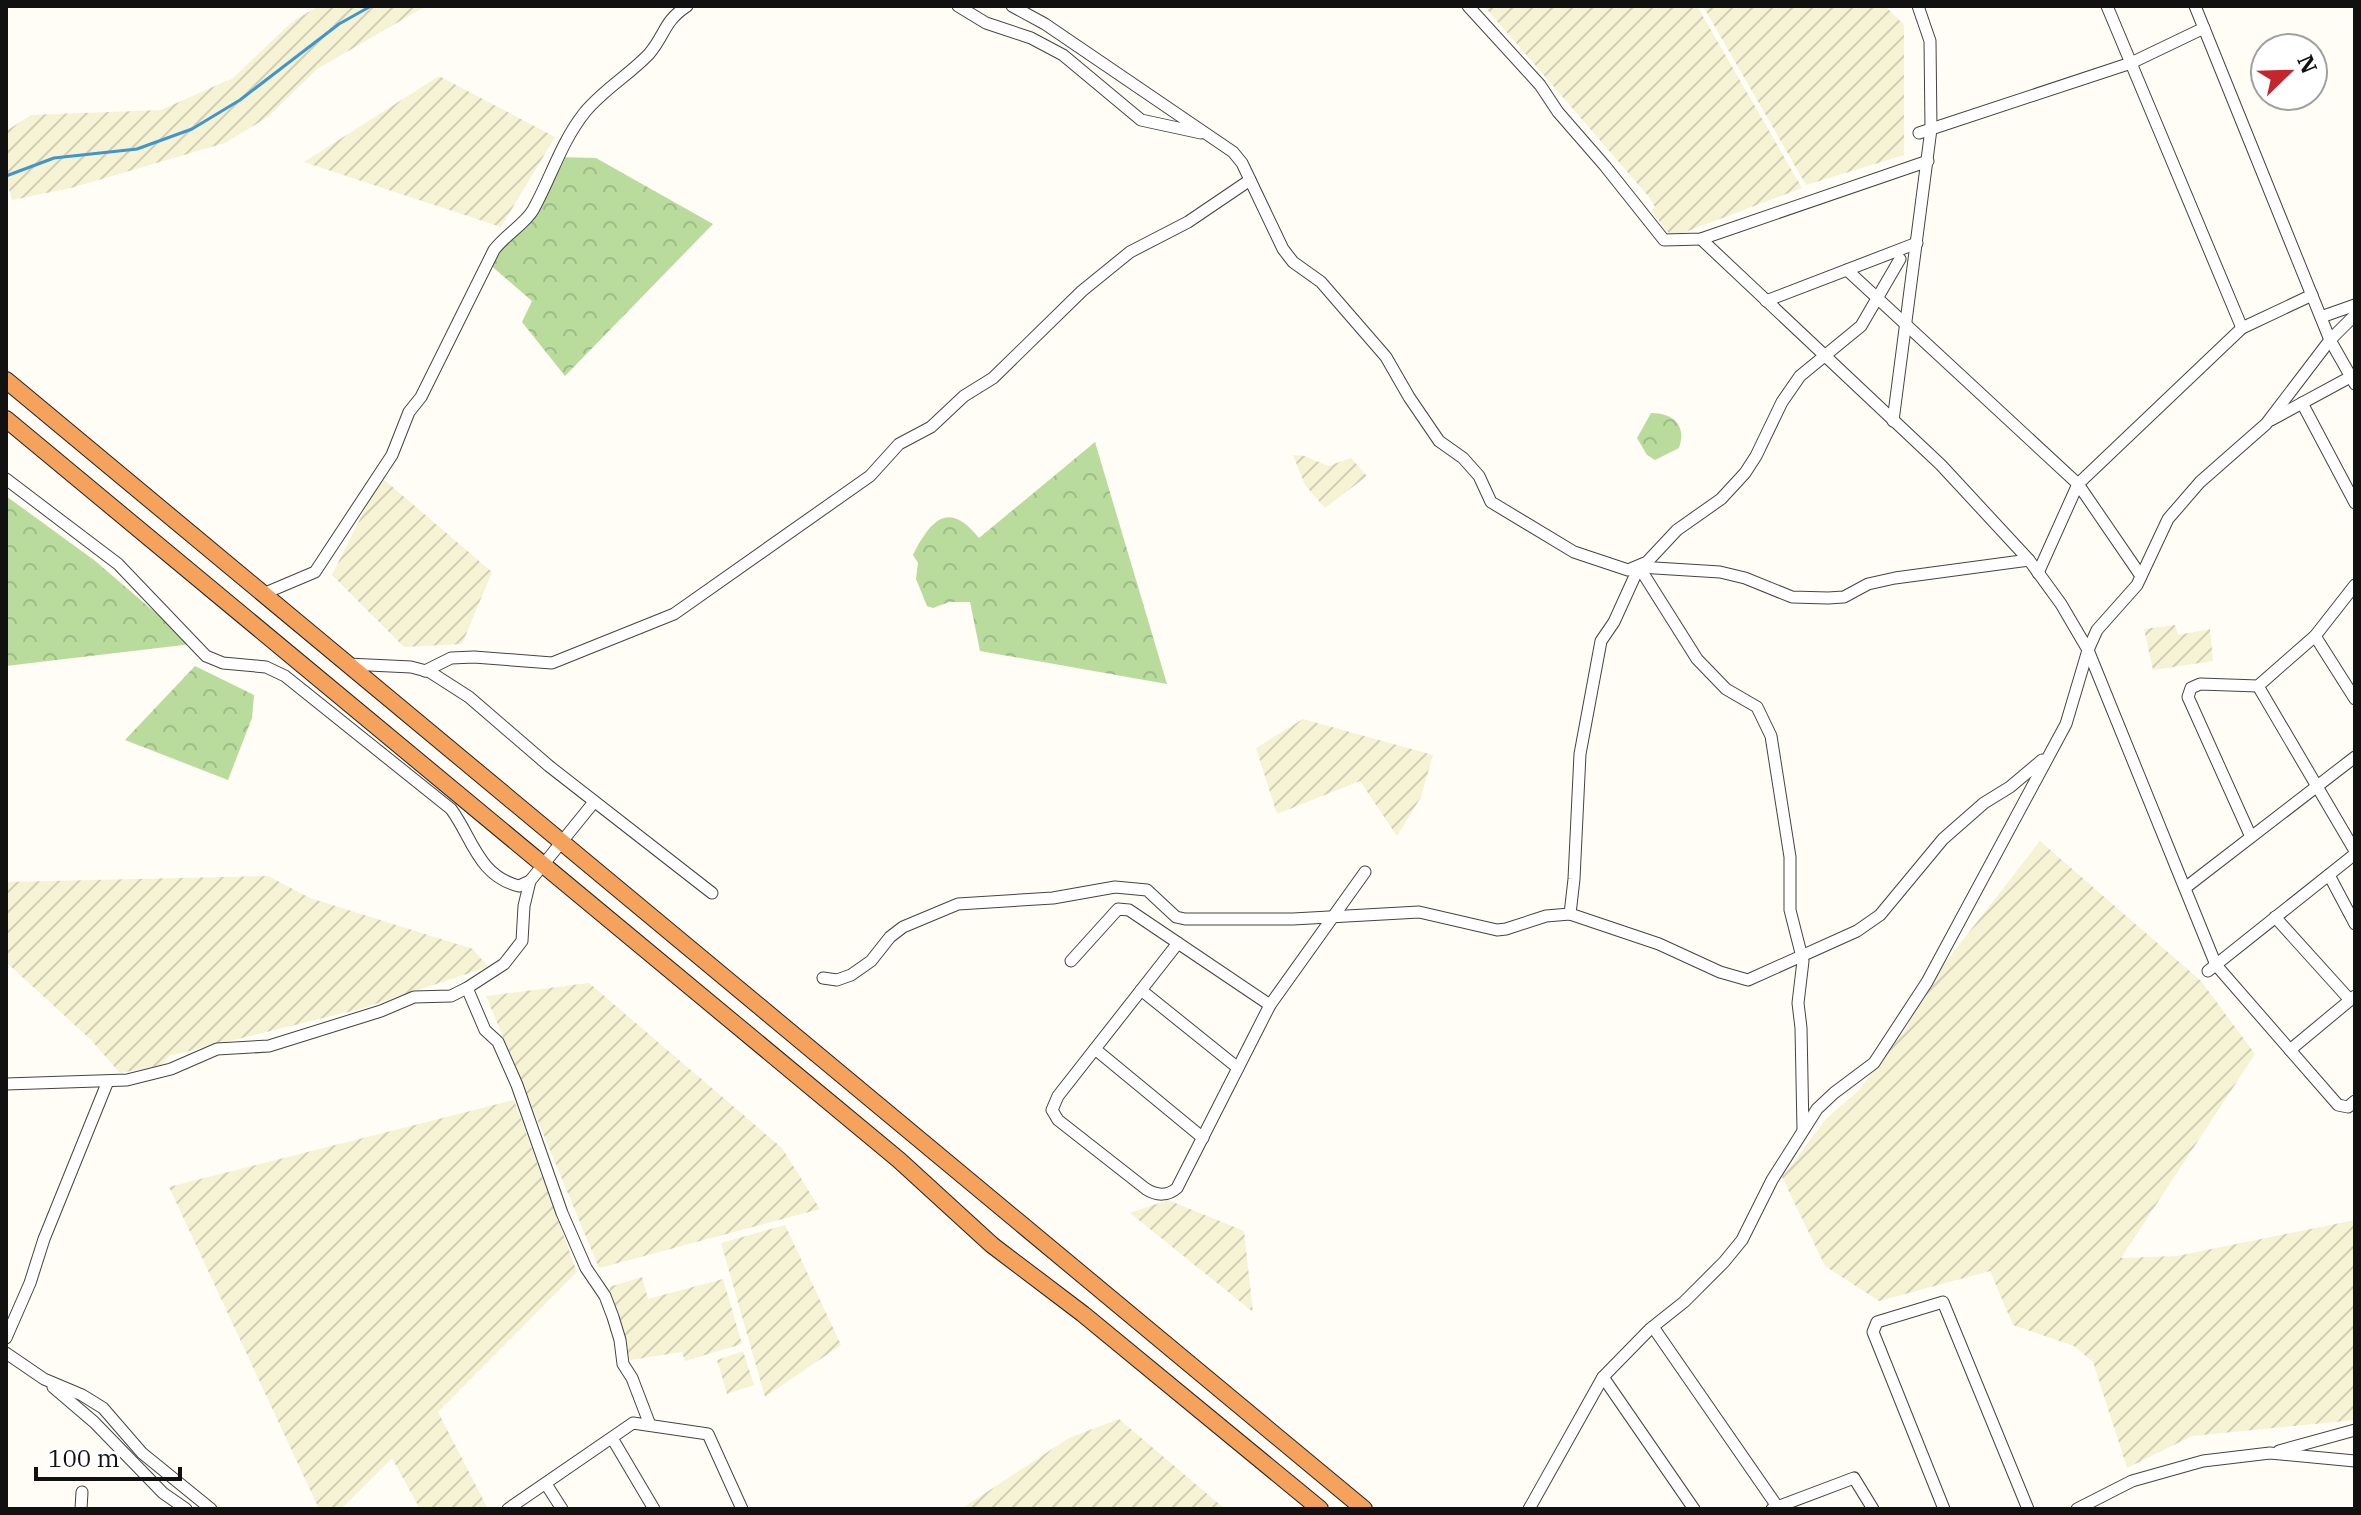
<svg xmlns="http://www.w3.org/2000/svg" width="2361" height="1515" viewBox="0 0 2361 1515" font-family="'IBM Plex Serif',serif">
<style>
.farmland{fill:url(#farmland-furrows)}
.forest{fill:url(#forest-crowns)}
.lines{fill:none;stroke-linecap:round;stroke-linejoin:round}
.stream{stroke:#3f96cf;stroke-width:3}
.minor-casing{stroke:#444;stroke-width:13}
.highway-casing{stroke:#222;stroke-width:18}
.minor{stroke:#fff;stroke-width:11}
.highway{stroke:#f5a25d;stroke-width:16}
</style>
<defs>
<pattern id="farmland-furrows" width="10" height="10" patternUnits="userSpaceOnUse" patternTransform="scale(2)"><rect width="10" height="10" fill="#f6f3d4"/><path d="M-1 1l2-2M0 10L10 0M9 11l2-2" fill="none" stroke="#d2cfb5"/></pattern>
<pattern id="forest-crowns" width="20" height="18" patternUnits="userSpaceOnUse" patternTransform="scale(2)"><rect width="20" height="18" fill="#b9dc9c"/><path d="M2 6a3 3 0 1 1 6 0M12 15a3 3 0 1 1 6 0" fill="none" stroke="#9ebc85"/></pattern>
</defs>
<rect width="100%" height="100%" fill="#fffdf5"/>
<g class="farmland">
<polygon points="319,6 426,6 317,69 268,117 225,143 71,188 12,200 6,178 6,131 31,115 161,110 233,78 293,21"/>
<polygon points="1484,6 1697,6 1802,188 1672,237 1651,211 1655,207 1649,197"/>
<polygon points="1703,6 1885,6 1904,25 1904,155 1806,185"/>
<polygon points="439,76 555,137 501,227 304,162"/>
<polygon points="1293,455 1305,456 1328,466 1351,458 1367,476 1325,508 1305,485"/>
<polygon points="381,477 492,572 462,644 404,647 332,575"/>
<polygon points="2175,625 2178,635 2210,629 2213,661 2153,670 2144,629"/>
<polygon points="1303,719 1433,755 1421,797 1397,836 1360,781 1277,814 1256,748"/>
<polygon points="2040,841 2201,981 2255,1054 2121,1258 2177,1256 2355,1220 2355,1420 2192,1436 2127,1468 2093,1362 2074,1346 2013,1325 1990,1271 1879,1301 1825,1266 1782,1177 1826,1119 1859,1090 1877,1067 1898,1034 1902,1035 1938,972"/>
<polygon points="268,876 310,898 473,949 488,967 360,1009 169,1056 162,1065 120,1073 91,1040 6,962 6,882"/>
<polygon points="589,983 782,1148 820,1209 599,1268 486,996"/>
<polygon points="514,1100 577,1272 438,1412 488,1509 420,1509 392,1458 341,1509 319,1509 169,1187"/>
<polygon points="1168,1200 1244,1231 1253,1312 1130,1213"/>
<polygon points="785,1225 841,1345 765,1397 721,1243"/>
<polygon points="642,1277 648,1299 723,1279 742,1344 685,1361 682,1352 630,1360 609,1287"/>
<polygon points="743,1351 754,1385 727,1394 717,1360"/>
<polygon points="1119,1419 1225,1509 961,1509 1069,1438"/>
</g>
<g class="forest">
<polygon points="557,157 596,158 713,224 565,376 522,322 532,301 488,263 525,220"/>
<path d="M 1651,413 C 1673,413 1687,425 1679,448 L 1655,460 L 1647,455 L 1637,438 Z"/>
<path d="M 1095,442 L 1167,684 L 980,651 L 970,602 L 949,602 L 933,608 L 927,606 L 916,579 L 918,563 L 913,555 C 931,519 949,500 979,538 Z"/>
<polygon points="6,496 94,560 192,644 6,666"/>
<polygon points="195,666 254,695 252,718 228,780 125,740"/>
</g>
<g class="lines">
<polyline class="stream" points="6,176 54,158 137,149 192,129 240,100 339,24 371,6"/>
<defs>
<g id="minor">
<polyline points="958,6 986,23 1031,38 1063,55 1141,120 1201,133"/>
<polyline points="1012,6 1045,24 1233,152 1242,163 1283,249 1293,262 1321,282 1386,357 1409,397 1439,441 1463,458 1479,476 1491,502 1574,552 1628,570 1647,562 1677,530 1721,499 1745,473 1756,456 1782,402 1800,376 1861,326 1900,259"/>
<polyline points="1468,6 1540,85 1558,112 1605,166 1664,240 1701,239 1928,161"/>
<polyline points="2107,6 2242,328"/>
<polyline points="2195,6 2330,340 2355,384"/>
<polyline points="1919,133 2131,63 2204,28"/>
<polyline points="1701,239 1941,465 2029,560 2061,604 2088,650 2216,965 2338,1105 2348,1107 2355,1101"/>
<polyline points="1847,270 2078,484 2141,576"/>
<polyline points="1766,301 1917,243"/>
<polyline points="2321,317 2355,305"/>
<polyline points="2302,403 2355,503"/>
<polyline points="2271,420 2354,375"/>
<polyline points="1893,421 1931,129 1930,41 1918,6"/>
<path d="M 6,479 L 118,564 L 206,656 L 223,663 L 266,667 L 285,676 L 451,809 C 472,837 478,876 519,886 L 530,881"/>
<polyline points="1639,567 1697,659 1726,689 1757,707 1771,736 1790,857 1790,910 1803,961 1798,1003 1801,1028 1803,1130"/>
<polyline points="1639,567 1720,572 1745,578 1792,597 1828,598 1844,597 1868,584 1895,578 2029,560"/>
<polyline points="2038,573 2078,484 2242,328 2312,295"/>
<path d="M 263,594 L 315,572 L 392,455 L 409,412 L 421,397 L 494,250 C 505,235 525,224 533,210 C 551,178 561,142 585,112 C 604,89 629,75 649,54 C 666,34 663,22 687,6"/>
<polyline points="2315,636 2355,699"/>
<polyline points="348,664 411,667 430,672 469,697 549,766 712,893"/>
<polyline points="425,671 451,658 474,657 552,663 674,614 870,476 899,444 931,427 964,396 993,378 1082,291 1130,252 1188,222 1250,180"/>
<polyline points="2258,686 2355,851"/>
<polyline points="2251,837 2188,697 2191,688 2200,684 2258,686 2315,636 2355,585"/>
<polyline points="2329,875 2355,924"/>
<polyline points="2185,888 2355,757"/>
<polyline points="1570,914 1574,879 1580,754 1601,641 1614,622 1639,567"/>
<polyline points="2275,917 2350,1000"/>
<path d="M 1178,943 L 1058,1096 L 1052,1110 L 1058,1120 L 1146,1189 C 1157,1196 1168,1196 1177,1188 L 1270,1005 L 1365,872"/>
<polyline points="1071,961 1118,909 1129,910 1270,1005"/>
<polyline points="2208,971 2355,854"/>
<polyline points="823,978 837,980 851,975 871,961 890,937 903,927 958,904 1053,898 1115,887 1147,890 1176,917 1185,919 1293,919 1419,912 1497,930 1506,929 1546,916 1570,914 1659,944 1720,972 1748,980 1857,931 1880,915 1943,839 1984,803 2010,787 2042,760"/>
<polyline points="467,988 485,1030 498,1042 517,1085 562,1213 586,1268 605,1296 613,1317 620,1340 623,1364 632,1378 650,1425"/>
<polyline points="1141,990 1238,1068"/>
<polyline points="1095,1049 1203,1138"/>
<polyline points="2290,1050 2355,996"/>
<polyline points="6,1084 127,1080 171,1069 217,1049 269,1046 381,1011 414,997 451,996 467,988 504,964 522,941 524,906 530,881 594,802"/>
<polyline points="1653,1327 1779,1509"/>
<polyline points="6,1338 30,1283 44,1239 108,1081"/>
<polyline points="6,1353 44,1379 82,1395 103,1408 142,1453 211,1509"/>
<polyline points="1603,1377 1694,1509"/>
<polyline points="53,1387 94,1422 163,1493 186,1509"/>
<polyline points="612,1438 654,1509"/>
<polyline points="2279,1451 2355,1430"/>
<polyline points="546,1484 562,1509"/>
<polyline points="81,1509 82,1492"/>
<polyline points="508,1509 633,1423 708,1434 742,1509"/>
<polyline points="1529,1509 1603,1377 1650,1329 1684,1302 1724,1262 1742,1240 1772,1180 1817,1109 1834,1093 1874,1063 1927,982 2066,724 2088,650 2097,630 2137,585 2168,519 2200,482 2266,424 2330,340 2355,315"/>
<polyline points="1772,1509 1854,1478 1873,1509"/>
<polyline points="1944,1509 1873,1332 1877,1322 1943,1302 2028,1509"/>
<polyline points="2077,1509 2132,1481 2203,1461 2270,1453 2355,1461"/>
</g>
<g id="highway">
<polyline points="6,380 1364,1509"/>
<polyline points="6,419 899,1160 992,1245 1083,1314 1320,1509"/>
</g>
</defs>
<use href="#minor" class="minor-casing"/>
<use href="#highway" class="highway-casing"/>
<use href="#minor" class="minor"/>
<use href="#highway" class="highway"/>
</g>
<rect width="2361" height="1515" fill="none" stroke="#111111" stroke-width="16"/>
<g transform="translate(2289 72) rotate(67)"><circle r="38" fill="#ffffff" stroke="#a0a0a0" stroke-width="2"/>
<path d="M0-6L14 30L0 20L-14 30Z" fill="#c4262e"/>
<text y="-12" font-size="22" font-weight="bold" text-anchor="middle" fill="#111111">N</text>
</g>
<path d="M36 1467v12h144v-12" fill="none" stroke="#111111" stroke-width="4"/>
<text x="48" y="1467" font-size="24" fill="#111111" stroke="#ffffff" stroke-width="6" paint-order="stroke">100 m</text>
</svg>
